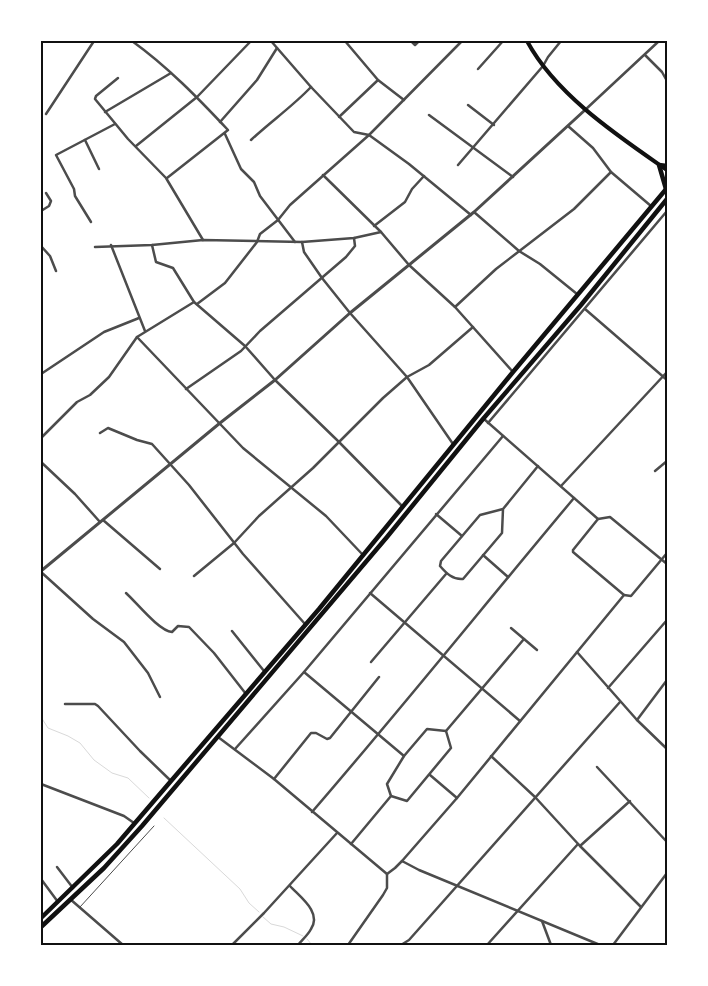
<svg xmlns="http://www.w3.org/2000/svg" width="708" height="986" viewBox="0 0 708 986" font-family="'Golos Text',sans-serif">
<style>
.lines{fill:none;stroke-linecap:round;stroke-linejoin:round}
.stream{stroke:#d9d9d9;stroke-width:1}
.service{stroke:#4c4c4c;stroke-width:1}
.minor{stroke:#4c4c4c;stroke-width:2.5}
.tertiary{stroke:#4c4c4c;stroke-width:3}
.secondary{stroke:#111;stroke-width:4}
.trunk{stroke:#111;stroke-width:4.5}
.neatline{fill:none;stroke:#111;stroke-width:2}
</style>
<rect width="100%" height="100%" fill="#fff"/>
<g class="lines">
<g class="stream">
<polyline points="41,717 48,728 68,736 80,743 94,760 112,773 128,778 149,798"/>
<polyline points="164,818 240,889 249,903 259,912"/>
<polyline points="263,917 271,924 284,927 303,936"/>
<polyline points="307,939 312,945"/>
</g>
<polyline class="service" points="80,907 154,826"/>
<g class="minor">
<path d="M 132,41 C 168,67 198,98 228,130 L 167,178"/>
<polyline points="271,41 311,87 354,132 369,135 409,164 471,215"/>
<polyline points="411,41 415,45 419,41"/>
<polyline points="645,55 662,72 667,81"/>
<polyline points="478,69 503,41"/>
<polyline points="118,78 96,96 95,99 128,139 166,178 203,240"/>
<polyline points="378,80 404,100"/>
<polyline points="468,105 494,125"/>
<polyline points="585,110 659,41"/>
<polyline points="105,112 171,73"/>
<polyline points="46,114 94,41"/>
<polyline points="429,115 513,177"/>
<polyline points="339,117 378,80 345,41"/>
<polyline points="220,122 257,80 277,48"/>
<polyline points="568,126 593,148 611,172"/>
<polyline points="225,134 241,169 254,182 260,196 295,242"/>
<polyline points="85,140 99,169"/>
<path d="M 251,140 C 270,122 292,107 311,87"/>
<polyline points="136,146 197,97 251,41"/>
<polyline points="458,165 543,66 548,57 561,41"/>
<polyline points="323,175 381,232 409,265 455,307 513,372"/>
<polyline points="41,211 49,206 51,201 46,193"/>
<polyline points="474,212 519,251 540,264 577,294"/>
<polyline points="91,222 75,196 74,189 56,155 115,124"/>
<polyline points="374,226 405,202 412,189 424,176"/>
<polyline points="302,242 304,252 322,278 350,313 407,377 453,444"/>
<polyline points="111,245 145,331"/>
<polyline points="152,245 156,262 173,268 194,302 245,346 275,380 338,441 402,506"/>
<polyline points="41,246 50,256 56,271"/>
<polyline points="95,247 152,245 203,240 302,242 354,238 381,232"/>
<polyline points="194,302 137,337 243,448 326,516 363,555"/>
<polyline points="197,304 225,283 257,242 260,234 278,220 290,205 369,135 462,41"/>
<polyline points="455,307 496,269 574,209 611,172 651,206"/>
<polyline points="585,309 667,380"/>
<polyline points="41,374 104,332 139,318"/>
<polyline points="186,389 241,351 260,331 346,257 355,246 354,238"/>
<polyline points="484,419 598,519"/>
<polyline points="488,423 667,211"/>
<polyline points="100,433 108,428 137,440 152,444 189,485 243,554 305,624"/>
<polyline points="41,438 77,402 90,395 109,377 137,337"/>
<polyline points="41,462 75,494 100,522"/>
<polyline points="655,471 667,461"/>
<polyline points="561,486 667,372"/>
<path d="M 503,509 L 480,515 L 441,561 L 440,566 C 446,573 453,580 463,579 L 502,533 L 503,509 L 538,466"/>
<polyline points="436,514 462,536"/>
<polyline points="103,520 160,569"/>
<polyline points="483,555 508,577"/>
<polyline points="41,572 93,619 124,642 148,673 160,697"/>
<polyline points="194,576 234,543 259,516 313,468 383,398 407,377 429,365 473,327"/>
<path d="M 126,593 C 137,603 159,631 172,632 L 178,626 L 189,627 L 214,653 L 246,694"/>
<polyline points="370,593 520,721"/>
<polyline points="624,595 631,596 667,553"/>
<polyline points="511,628 537,650"/>
<polyline points="232,631 264,671"/>
<polyline points="577,652 637,720 667,749"/>
<polyline points="371,662 446,574"/>
<polyline points="304,672 404,756"/>
<polyline points="608,688 667,620"/>
<polyline points="65,704 95,704 98,706 140,751 171,781"/>
<polyline points="637,720 667,680"/>
<polyline points="218,737 274,779 387,874 395,868 402,861 419,870 600,945"/>
<polyline points="235,749 304,672 503,436"/>
<polyline points="491,756 535,797 580,846 641,907"/>
<polyline points="597,767 667,842"/>
<polyline points="430,775 457,798"/>
<polyline points="274,779 311,733 316,733 327,739 330,738 379,677"/>
<polyline points="41,784 124,816 134,823"/>
<polyline points="391,796 407,801 451,748 446,731 524,639"/>
<path d="M 312,812 C 401,709 486,603 574,498"/>
<polyline points="351,844 391,796 387,784 404,756 427,729 446,731"/>
<polyline points="580,846 630,801"/>
<polyline points="402,861 457,798 624,595 573,552 573,550 598,519 610,517 667,564"/>
<polyline points="57,867 73,888"/>
<polyline points="41,879 58,902"/>
<path d="M 290,886 C 300,897 322,912 311,929 C 308,935 302,940 298,945"/>
<polyline points="70,899 123,945"/>
<polyline points="542,921 551,945"/>
<polyline points="232,945 264,913 337,833"/>
<polyline points="348,945 383,895 387,888 387,874"/>
<polyline points="401,945 409,940 620,702"/>
<polyline points="487,945 578,844"/>
<polyline points="613,945 667,873"/>
</g>
<polyline class="tertiary" points="41,571 220,423 275,380 350,313 474,212 585,110"/>
<path class="secondary" d="M 527,41 C 556,95 618,136 667,170"/>
<g class="trunk">
<polyline points="666,189 659,165 667,166"/>
<polyline points="41,918 117,844 171,781 319,609 513,372 667,188"/>
<polyline points="41,927 104,868 142,826 387,537 483,419 581,305 667,199"/>
</g>
</g>
<rect width="708" height="986" fill="none" stroke="#ffffff" stroke-width="85"/>
<rect x="42" y="42" width="624" height="902" class="neatline"/>
</svg>
